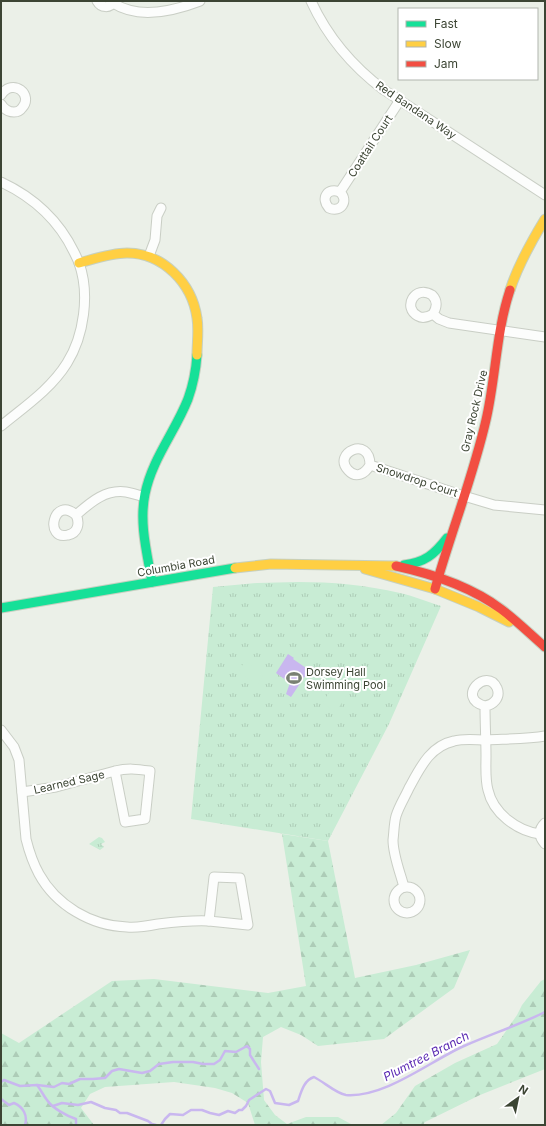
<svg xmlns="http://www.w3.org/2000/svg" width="546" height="1126" viewBox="0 0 546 1126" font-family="Inter,sans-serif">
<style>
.forest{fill:url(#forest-firs)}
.park{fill:url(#park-tufts)}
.garden{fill:#c8ecd4}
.water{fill:#c9b7ef}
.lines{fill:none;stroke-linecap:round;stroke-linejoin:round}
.stream{stroke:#c9b7ef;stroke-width:2.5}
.street-casing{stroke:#c9cec5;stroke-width:11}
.fast-casing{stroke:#c6d0c0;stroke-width:11}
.slow-casing{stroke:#c6d0c0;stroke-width:11}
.jam-casing{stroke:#c6d0c0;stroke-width:11}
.street{stroke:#fcfdfc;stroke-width:9}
.fast{stroke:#16e098;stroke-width:9}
.slow{stroke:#ffcf43;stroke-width:9}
.jam{stroke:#f24e42;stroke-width:9}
.labels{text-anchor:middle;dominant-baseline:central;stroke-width:4;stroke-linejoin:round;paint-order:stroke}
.street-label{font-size:11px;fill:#3c4534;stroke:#fff}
.poi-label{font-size:11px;fill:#3c4534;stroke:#fff;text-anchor:start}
.water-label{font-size:12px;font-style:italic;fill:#5b2bb3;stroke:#fff}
</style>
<defs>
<pattern id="forest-firs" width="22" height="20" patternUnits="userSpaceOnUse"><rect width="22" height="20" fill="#c8ecd4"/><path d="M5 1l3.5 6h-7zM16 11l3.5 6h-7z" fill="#adccb7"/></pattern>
<pattern id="park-tufts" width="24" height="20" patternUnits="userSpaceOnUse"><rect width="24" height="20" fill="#c8ecd4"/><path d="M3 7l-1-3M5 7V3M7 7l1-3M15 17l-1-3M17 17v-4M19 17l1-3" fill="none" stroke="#adccb7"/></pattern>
</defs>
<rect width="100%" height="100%" fill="#ebf0e8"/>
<g class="forest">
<polygon points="282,834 328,841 355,978 416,965 470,950 454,988 384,1039 318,1046 301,1035 281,1027 263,1037 261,1062 264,1100 275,1115 287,1124 306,1117 338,1117 351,1124 359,1125 255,1125 248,1103 232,1093 215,1088 174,1082 105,1087 90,1094 81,1108 94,1125 1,1125 1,1033 19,1043 112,981 154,979 268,993 306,986"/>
<polygon points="545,979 545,1069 480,1095 425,1122 423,1125 381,1125 396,1113 415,1086 455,1063 497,1044 517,1015 522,1005 541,981"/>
</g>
<g class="park">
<path d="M 298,582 C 332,582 366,585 400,593 C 414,596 428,602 441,606 L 389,724 L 328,841 L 191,819 L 213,587 L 257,583 Z"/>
<polygon points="99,837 102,838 105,842 101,844 104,847 100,850 89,844"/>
</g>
<g class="garden">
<polygon points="245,661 264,674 257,685 238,672"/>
<polygon points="336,682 350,690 336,712 322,703"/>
</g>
<polygon class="water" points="288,654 294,658 293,659 309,670 291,697 286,694 290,683 276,673"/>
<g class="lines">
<g class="stream">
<path d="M 1,1082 L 4,1080 L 20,1086 L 37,1085 C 41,1090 43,1095 47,1100 C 52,1108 67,1116 76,1119 L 76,1125"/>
<polyline points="37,1085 54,1087 62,1083 69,1084 80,1079 93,1079 105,1078 112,1071 119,1069 142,1073 150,1071 159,1064 173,1062 193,1062 203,1064 214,1064 220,1060 225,1051 236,1052 247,1046 250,1049 250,1055 259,1069"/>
<path d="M 1,1099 L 9,1105 L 14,1103 C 23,1107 28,1115 25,1125"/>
<polyline points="53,1106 62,1103 78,1105 91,1102 105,1108 116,1110 120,1113 127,1113 148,1121 152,1124 156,1125"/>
<path d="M 161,1125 L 165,1119 L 170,1114 L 183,1115 L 191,1110 L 202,1110 L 210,1113 L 219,1115 L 228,1111 L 235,1113 L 239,1110 L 242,1110 L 246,1106 L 249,1100 L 266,1089 L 270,1091 L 275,1103 L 289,1105 L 298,1101 C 301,1092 304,1080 314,1077 C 324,1082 337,1094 346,1095 C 385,1098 430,1061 464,1046 C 491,1034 519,1025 545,1012"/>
</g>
<defs>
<g id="street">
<path d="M 97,1 C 101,8 110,9 114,1"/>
<path d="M 311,1 C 328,38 352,66 384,90 L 545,195"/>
<path d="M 113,3 C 139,20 174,11 200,1"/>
<path d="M 1,95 C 13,77 34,95 22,108 C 20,111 17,112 14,112 C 8,112 4,109 1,104"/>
<path d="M 1,182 C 33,197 59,221 74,252 C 76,256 78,260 79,263 C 90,294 84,336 67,363 C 51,389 24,407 1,426"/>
<path d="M 340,192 C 349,201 341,213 329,208 C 320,198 328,187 340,192 L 400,100"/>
<polyline points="149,256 155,240 157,216 161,208"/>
<path d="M 433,314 C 437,307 438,301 432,295 C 415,284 402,308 418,316 C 423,319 428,317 433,314 L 439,319 L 449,323 L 545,337"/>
<path d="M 370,465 C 365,474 356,479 348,470 C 332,453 370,435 370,465 L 464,496 L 494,505 L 545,510"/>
<path d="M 76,515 C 80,523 78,533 68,535 C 44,541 53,495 76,515 C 90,503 105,489 126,492 C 132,493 138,495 144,497"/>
<path d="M 485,706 C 455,698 487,666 497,688 C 501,698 493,705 485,706 C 485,723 486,740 486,756 C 486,767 485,779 488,790 C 493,813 517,831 540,834"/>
<path d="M 1,730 L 14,747 L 19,760 L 26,839 C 29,851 33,863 39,874 C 56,905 91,926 127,927 C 137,928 148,926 158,924 C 175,922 192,920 209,921"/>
<path d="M 22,792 L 56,787 L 115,771 C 128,768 136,769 150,771 L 145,819 L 125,822 L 115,771"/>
<path d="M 545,823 C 538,830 538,836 545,844"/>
<polygon points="214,877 240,878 248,925 209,921"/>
<path d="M 404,887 C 400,872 393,855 393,840 C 394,832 394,823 396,816 C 399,806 405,797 409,788 C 420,768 430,746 454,741 C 465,738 476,740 487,740 C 505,739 528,739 545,736"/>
<circle cx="407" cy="900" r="13"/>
</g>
<g id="fast">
<path d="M 404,565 C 425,562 434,555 447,538"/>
<path d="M 152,582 C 147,553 139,523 145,494 C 152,459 175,432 188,399 C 193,385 196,370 197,355"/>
<polyline points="1,608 235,568"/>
</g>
<g id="slow">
<path d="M 79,263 C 94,259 111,253 127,253 C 163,253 192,283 197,318 C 199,330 197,343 197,355"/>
<path d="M 510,290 C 518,265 531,242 545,219"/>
<polyline points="235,568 271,564 396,566"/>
<polyline points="365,569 435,589 479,607 509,622"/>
</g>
<g id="jam">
<path d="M 396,566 C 433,574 470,586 501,609 C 516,620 530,634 545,647"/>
<path d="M 435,589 C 451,532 473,477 486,420 C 496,377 496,332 510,290"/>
</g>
</defs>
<use href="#street" class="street-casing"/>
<use href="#fast" class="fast-casing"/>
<use href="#slow" class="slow-casing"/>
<use href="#jam" class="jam-casing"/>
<use href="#street" class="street"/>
<use href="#fast" class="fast"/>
<use href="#slow" class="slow"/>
<use href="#jam" class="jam"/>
</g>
<defs>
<symbol id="stadium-bare" viewBox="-9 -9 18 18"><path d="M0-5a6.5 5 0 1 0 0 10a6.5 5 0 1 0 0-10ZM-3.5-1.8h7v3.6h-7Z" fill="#798173" stroke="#fff" stroke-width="2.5" paint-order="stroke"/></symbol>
</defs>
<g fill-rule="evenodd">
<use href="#stadium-bare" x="283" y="667" width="22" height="22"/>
</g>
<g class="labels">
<g class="street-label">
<text transform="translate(416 110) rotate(34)">Red Bandana Way</text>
<text transform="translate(370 146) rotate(-57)">Coattail Court</text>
<text transform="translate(474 411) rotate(-77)">Gray Rock Drive</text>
<text transform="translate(417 480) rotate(18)">Snowdrop Court</text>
<text transform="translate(176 566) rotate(-10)">Columbia Road</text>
<text transform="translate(69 782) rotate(-13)">Learned Sage</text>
</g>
<g class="poi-label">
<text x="306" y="672">Dorsey Hall<tspan x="306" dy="13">Swimming Pool</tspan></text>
</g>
<g class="water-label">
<text transform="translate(426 1056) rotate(-27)">Plumtree Branch</text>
</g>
</g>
<rect width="546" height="1126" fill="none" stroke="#3c4534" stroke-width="4"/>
<rect x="398" y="8" width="140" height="72" fill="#ffffff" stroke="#b1b5ae"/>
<rect x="406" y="21" width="20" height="6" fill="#16e098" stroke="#b1b5ae"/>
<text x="434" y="28" font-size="12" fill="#3c4534">Fast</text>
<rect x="406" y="41" width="20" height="6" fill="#ffcf43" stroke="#b1b5ae"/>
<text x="434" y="48" font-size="12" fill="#3c4534">Slow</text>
<rect x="406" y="61" width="20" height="6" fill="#f24e42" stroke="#b1b5ae"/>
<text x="434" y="68" font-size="12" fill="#3c4534">Jam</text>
<g transform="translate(518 1098) rotate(33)" stroke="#ffffff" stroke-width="3" paint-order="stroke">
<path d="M0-3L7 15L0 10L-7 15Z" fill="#3c4534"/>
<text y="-6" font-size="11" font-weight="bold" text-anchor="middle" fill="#3c4534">N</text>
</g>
</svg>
